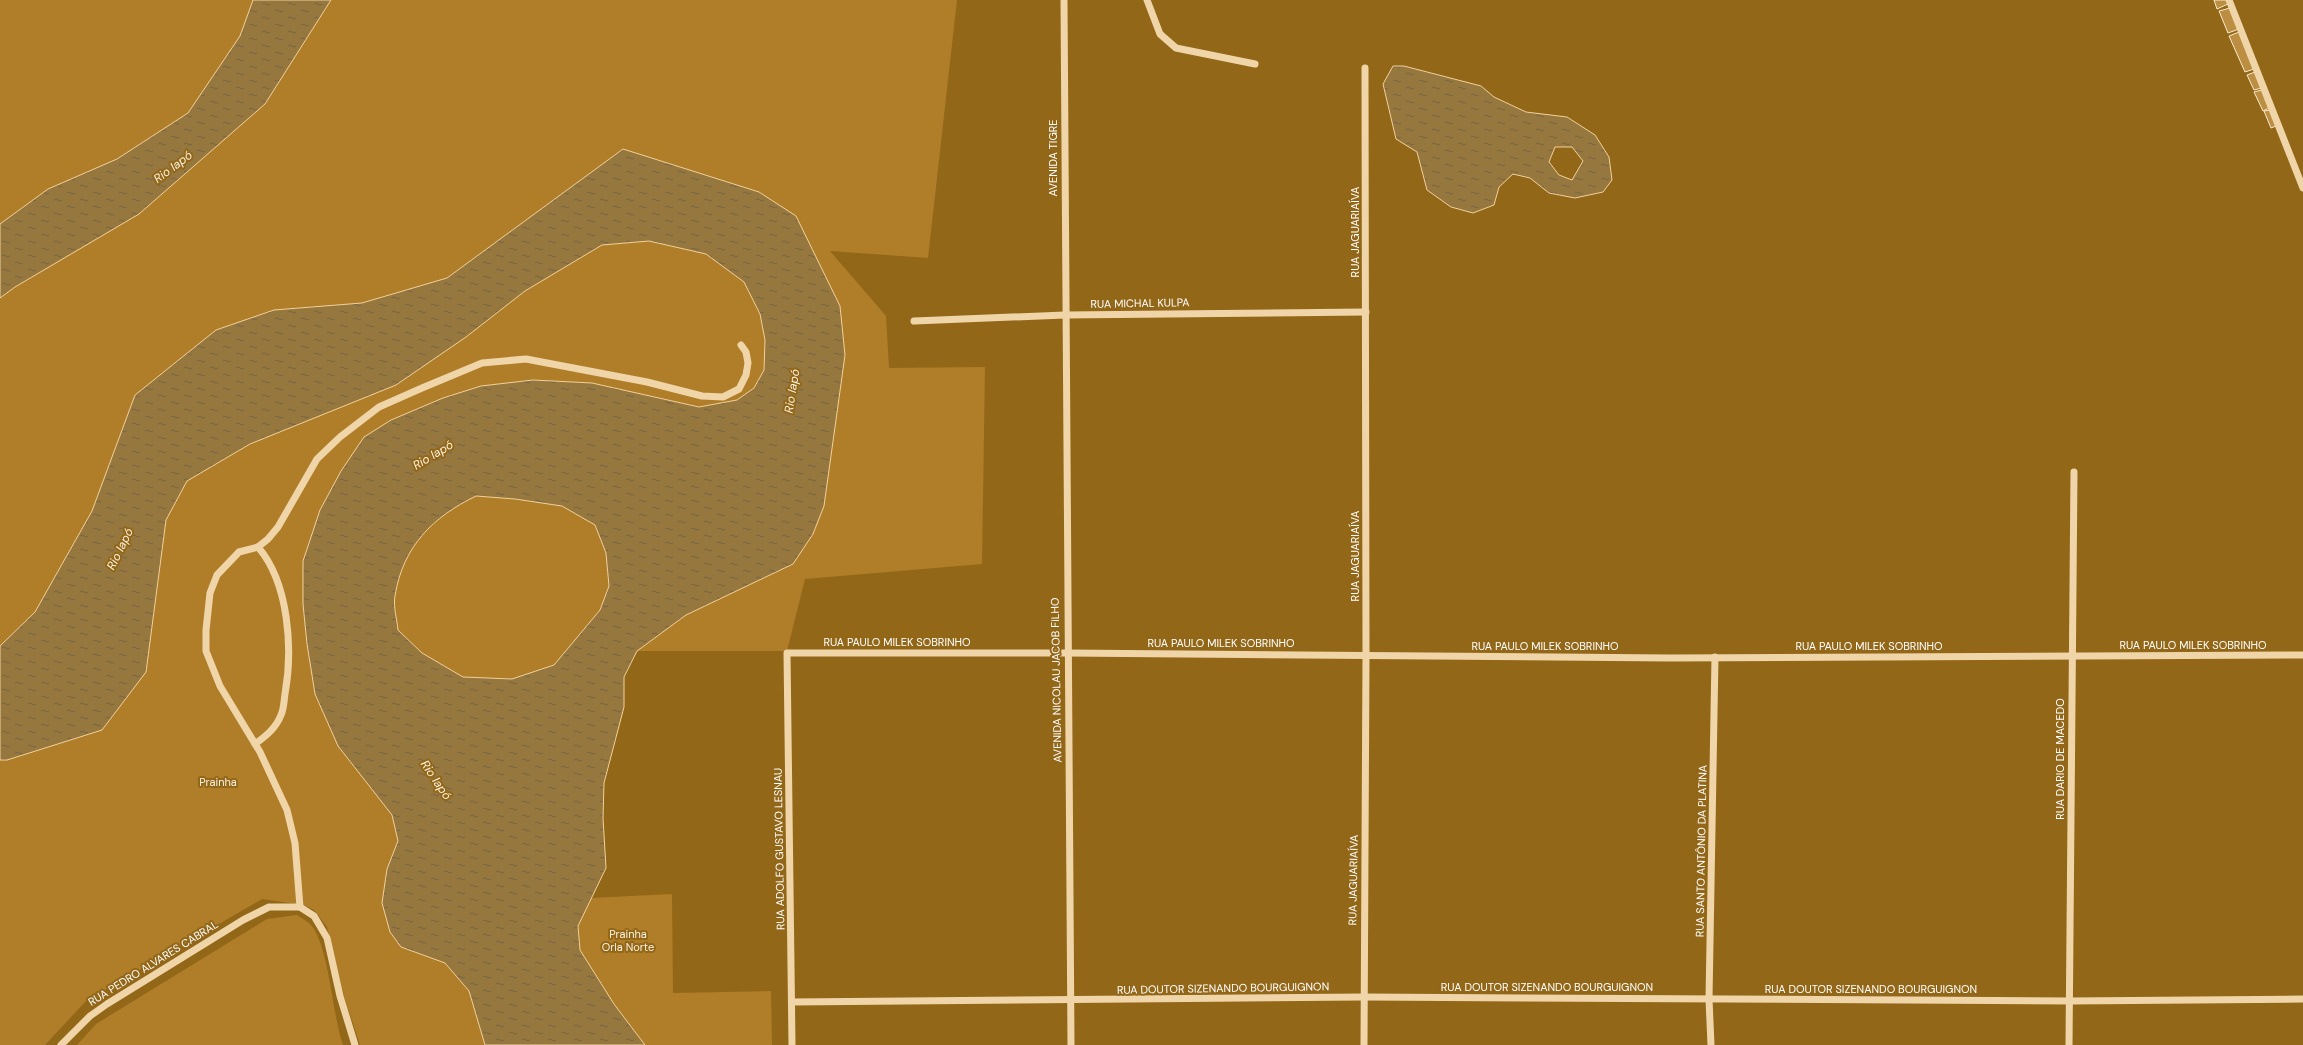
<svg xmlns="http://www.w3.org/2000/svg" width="2303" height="1045" viewBox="0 0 2303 1045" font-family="'DM Sans',sans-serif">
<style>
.green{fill:#b07e28}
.water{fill:url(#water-ripples);stroke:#f2d19b;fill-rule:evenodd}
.building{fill:#bb8e41;stroke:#fbebcf}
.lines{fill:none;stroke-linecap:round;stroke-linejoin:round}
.minor{stroke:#f0d5a8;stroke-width:7}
.labels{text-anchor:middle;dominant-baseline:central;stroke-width:4;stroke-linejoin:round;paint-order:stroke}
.street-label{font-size:11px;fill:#fff;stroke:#936718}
.park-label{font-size:11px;fill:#fcf2e0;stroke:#936718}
.water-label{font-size:12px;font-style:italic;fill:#fcf2e1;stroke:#936718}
</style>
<defs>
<pattern id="water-ripples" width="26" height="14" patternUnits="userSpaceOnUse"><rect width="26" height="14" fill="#96773e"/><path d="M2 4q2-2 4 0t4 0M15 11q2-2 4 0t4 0" fill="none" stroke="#756444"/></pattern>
</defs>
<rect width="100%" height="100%" fill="#936718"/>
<g class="green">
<polygon points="0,0 253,0 240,36 188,113 117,159 48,189 0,224"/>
<polygon points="331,0 957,0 928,258 830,251 886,316 889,368 985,367 982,564 805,579 787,651 637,651 686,615 793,564 824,506 845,355 840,306 819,265 759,192 623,149 447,278 362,303 274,310 216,330 135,395 92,511 35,612 0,646 0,298 265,104"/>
<polygon points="649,241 706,254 744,282 760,314 765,340 764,370 754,388 737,400 699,407 592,383 533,380 481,386 443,398 391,420 364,437 341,471 320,510 303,561 303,604 307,644 315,694 338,746 392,815 398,841 387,869 401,947 445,963 469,991 485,1045 360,1045 344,996 327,927 314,910 304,905 262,899 86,1001 45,1045 0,1045 0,760 7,760 146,672 166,520 187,481 250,444 320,414 466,337 525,291 602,245"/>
<path d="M 476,496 L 515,499 L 562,506 L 595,525 L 606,553 L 609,586 L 600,610 L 554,665 L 512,679 L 463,677 L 422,653 L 398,630 C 397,619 393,606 395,596 C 403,546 433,517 476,496 Z"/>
<polygon points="672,894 673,993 771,991 772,1045 645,1045 614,1004 580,950 578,925 591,898"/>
<path d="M 297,915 C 301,918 307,921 310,924 C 329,943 332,1015 343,1045 L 77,1045 L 96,1024 L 267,919 Z"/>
</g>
<g class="water">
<polygon points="253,0 331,0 265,104 139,214 15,287 0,298 0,224 48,189 117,159 188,113 240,36"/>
<path d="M 1393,66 L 1404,66 L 1481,86 L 1494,97 L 1526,112 L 1567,117 L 1595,135 L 1609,157 L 1612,180 L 1603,192 L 1575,198 L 1549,193 L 1530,178 L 1513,174 L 1499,187 L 1494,205 L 1473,213 L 1451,207 L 1427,190 L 1417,152 L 1396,139 L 1383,84 ZM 1572,147 L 1583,161 L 1572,180 L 1559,175 L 1549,162 L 1555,147 Z"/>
<path d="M 623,149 L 759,192 L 796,216 L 840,306 L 845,355 L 824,506 L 813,534 L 793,564 L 686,615 L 637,651 L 624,677 L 624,707 L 604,783 L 603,818 L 606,868 L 578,926 L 580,950 L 614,1004 L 645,1045 L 485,1045 L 469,991 L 445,963 L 401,947 L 390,932 L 382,903 L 387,869 L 398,841 L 392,815 L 338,746 L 315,694 L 307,644 L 303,604 L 303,561 L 320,510 L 341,471 L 364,437 L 391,420 L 443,398 L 481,386 L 533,380 L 592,383 L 699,407 L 737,400 L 754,388 L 764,370 L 765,340 L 760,314 L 744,282 L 706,254 L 649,241 L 602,245 L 525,291 L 466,337 L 396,385 L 250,444 L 187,481 L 166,520 L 146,672 L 102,730 L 7,760 L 0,760 L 0,646 L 35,612 L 92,511 L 135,395 L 216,330 L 274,310 L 362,303 L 447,278 ZM 476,496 L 515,499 L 562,506 L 595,525 L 606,553 L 609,586 L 600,610 L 554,665 L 512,679 L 463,677 L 422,653 L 398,630 C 397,619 393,606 395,596 C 403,546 433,517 476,496 Z"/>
</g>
<g class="building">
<polygon points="2214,0 2227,0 2228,4 2217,9"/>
<polygon points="2230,8 2239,29 2228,33 2219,11"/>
<polygon points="2239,32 2254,69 2245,72 2229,36"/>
<polygon points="2255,72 2262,88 2254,90 2247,75"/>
<polygon points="2262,90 2269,108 2263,111 2254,92"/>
<polygon points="2270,110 2276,126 2271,128 2264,111"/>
</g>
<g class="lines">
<g class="minor">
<polyline points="1064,0 1071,1045"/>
<polyline points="1147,0 1160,34 1176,48 1255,64"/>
<polyline points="2229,0 2303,188"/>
<polyline points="914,321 1065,315 1366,312"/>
<path d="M 255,744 C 266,736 276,728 281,715 C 284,709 284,700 285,694 C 293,649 289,583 258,547"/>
<polyline points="300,907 295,843 287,810 260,752 220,686 206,651 206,630 210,593 217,575 239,552 258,547 268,539 278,527 317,459 340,437 379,407 422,388 482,363 526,359 647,382 702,396 723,397 739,389 746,375 748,363 746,352 741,345"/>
<polyline points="792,1002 1363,997 2069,1001 2303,999"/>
<polyline points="61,1045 90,1016 107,1004 243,920 269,907 300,907 314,916 327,938 340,996 355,1045"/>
<polyline points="792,1045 787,653 1067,653 1671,658 2303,655"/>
<polyline points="1364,1045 1366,655 1365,68"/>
<polyline points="1711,1045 1709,999 1715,657"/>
<polyline points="2069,1045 2074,472"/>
</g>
</g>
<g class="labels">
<g class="street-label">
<text transform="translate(1053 158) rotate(-90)">AVENIDA TIGRE</text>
<text transform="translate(1355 232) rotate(-90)">RUA JAGUARIAÍVA</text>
<text transform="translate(1140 303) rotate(-1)">RUA MICHAL KULPA</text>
<text transform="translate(1355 556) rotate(-90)">RUA JAGUARIAÍVA</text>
<text x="897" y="642">RUA PAULO MILEK SOBRINHO</text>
<text x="1221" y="643">RUA PAULO MILEK SOBRINHO</text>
<text x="2193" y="645">RUA PAULO MILEK SOBRINHO</text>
<text x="1545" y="646">RUA PAULO MILEK SOBRINHO</text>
<text x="1869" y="646">RUA PAULO MILEK SOBRINHO</text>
<text transform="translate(1056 680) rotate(-91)">AVENIDA NICOLAU JACOB FILHO</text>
<text transform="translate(2060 759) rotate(-90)">RUA DARIO DE MACEDO</text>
<text transform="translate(779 849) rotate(-91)">RUA ADOLFO GUSTAVO LESNAU</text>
<text transform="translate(1701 851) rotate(-89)">RUA SANTO ANTÔNIO DA PLATINA</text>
<text transform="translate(1353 880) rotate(-89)">RUA JAGUARIAÍVA</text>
<text transform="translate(153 963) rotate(-32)">RUA PEDRO ALVARES CABRAL</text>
<text x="1547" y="987">RUA DOUTOR SIZENANDO BOURGUIGNON</text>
<text transform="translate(1223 988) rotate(-1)">RUA DOUTOR SIZENANDO BOURGUIGNON</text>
<text x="1871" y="989">RUA DOUTOR SIZENANDO BOURGUIGNON</text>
</g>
<g class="park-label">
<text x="218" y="782">Prainha</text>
<text x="628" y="934">Prainha<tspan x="628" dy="13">Orla Norte</tspan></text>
</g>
<g class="water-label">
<text transform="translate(173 167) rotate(-37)">Rio Iapó</text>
<text transform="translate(792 391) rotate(-81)">Rio Iapó</text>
<text transform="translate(433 455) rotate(-31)">Rio Iapó</text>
<text transform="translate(120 549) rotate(-64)">Rio Iapó</text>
<text transform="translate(436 780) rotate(56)">Rio Iapó</text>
</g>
</g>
</svg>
